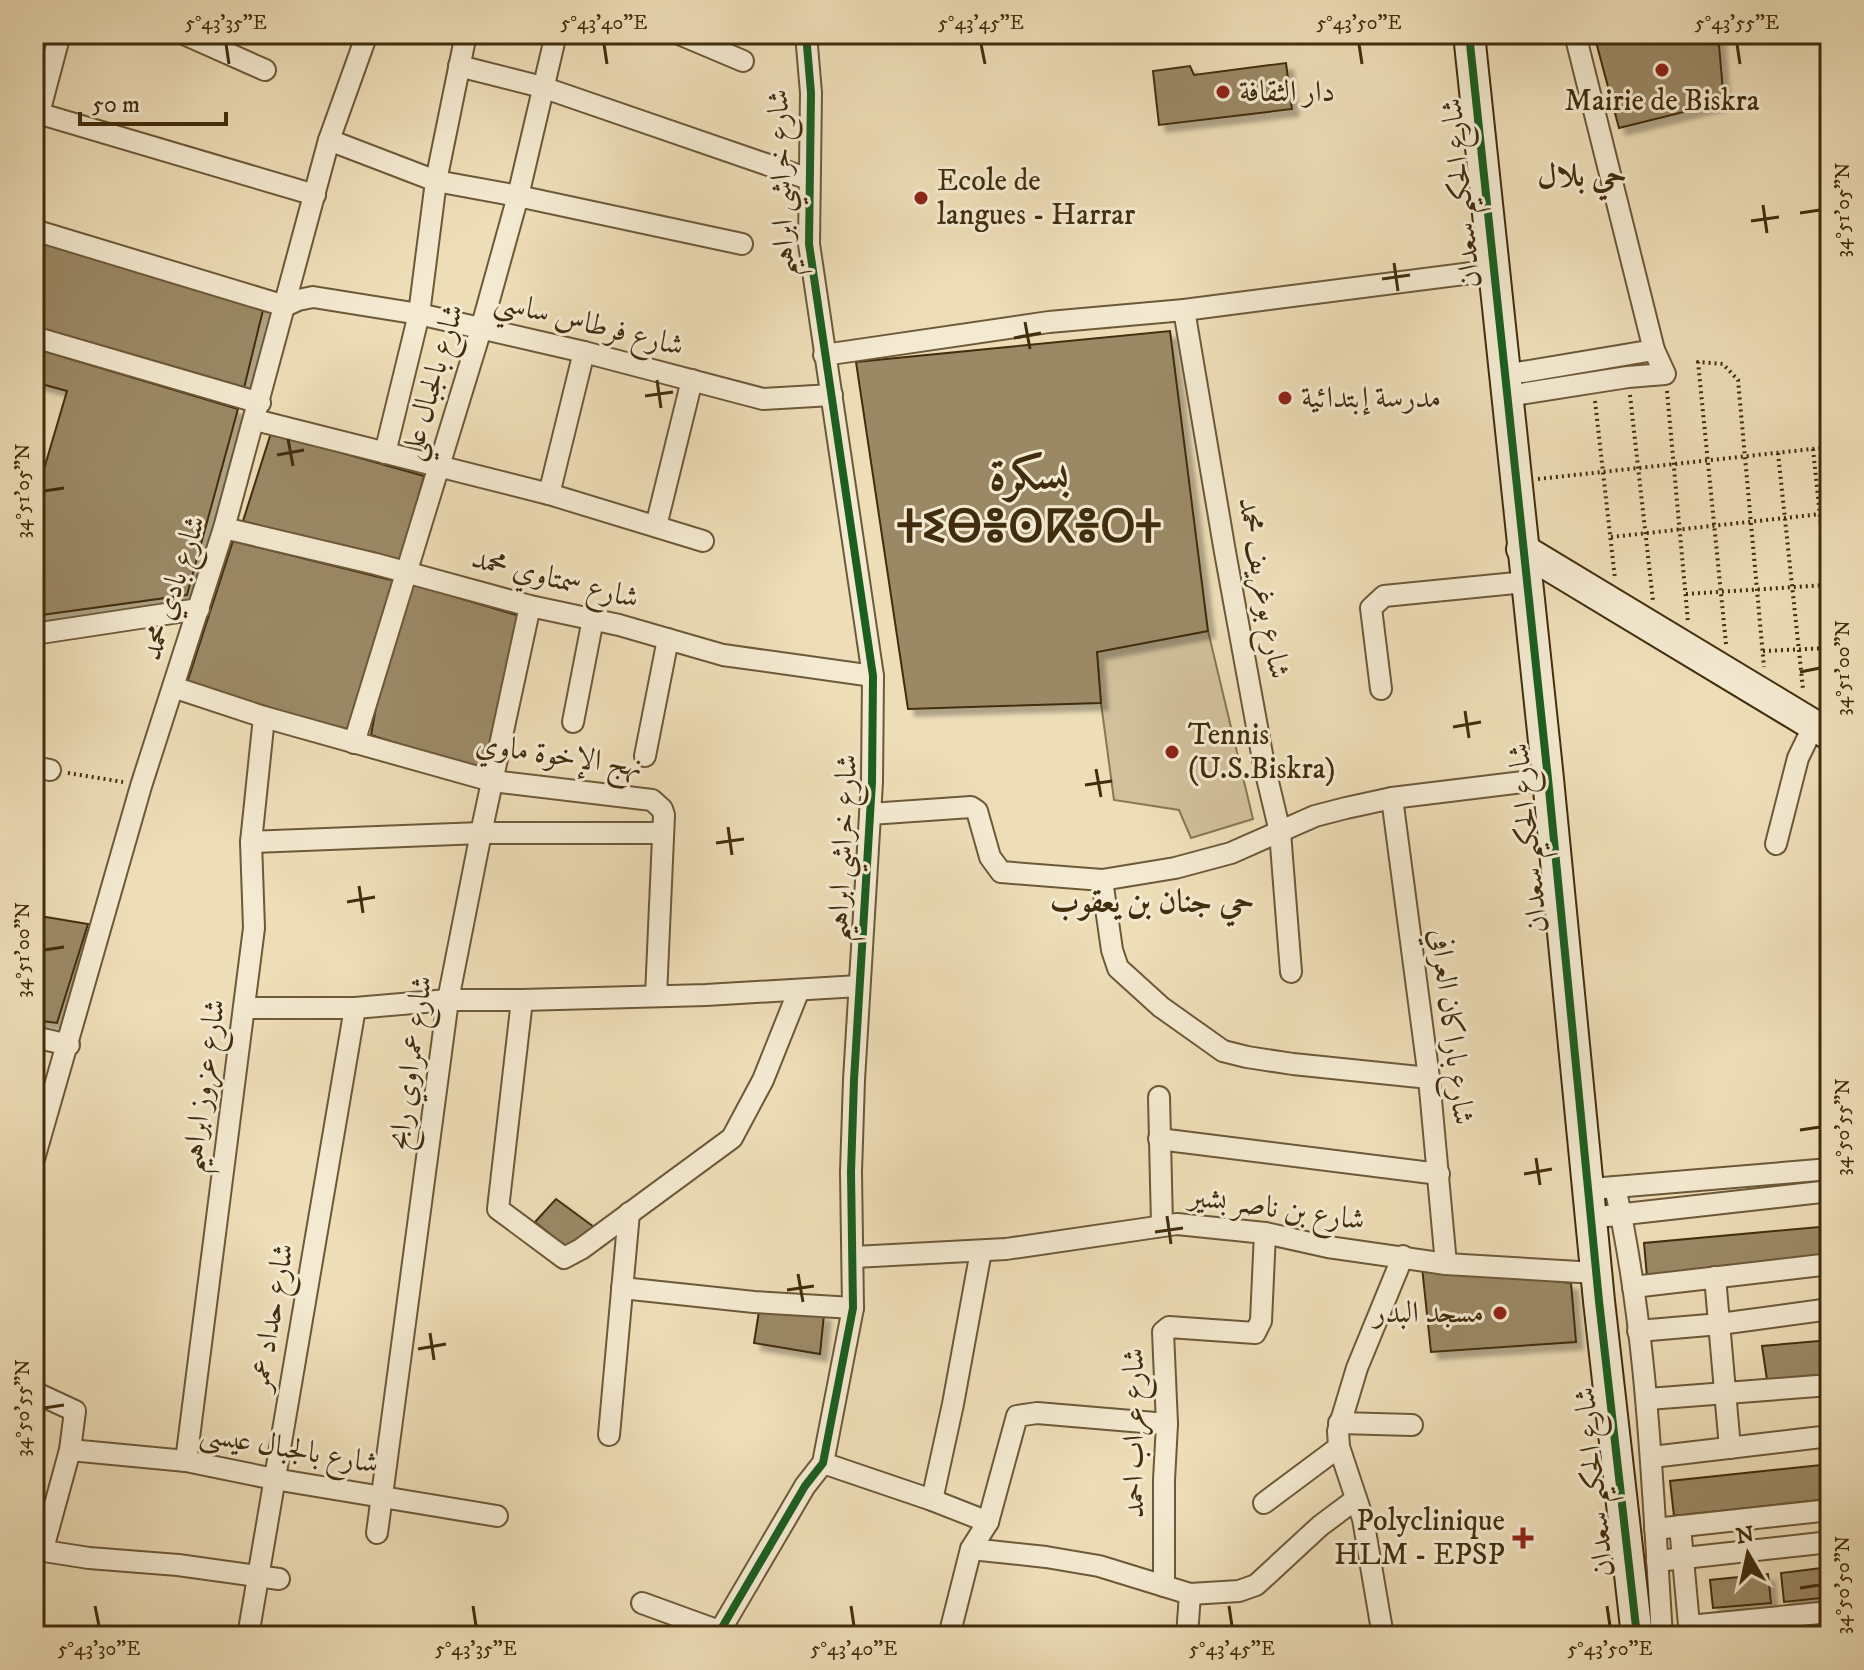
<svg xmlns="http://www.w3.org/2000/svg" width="1864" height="1670" viewBox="0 0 1864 1670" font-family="'IM FELL DW Pica',Amiri,'Noto Sans Tifinagh',serif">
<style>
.green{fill:#d1c09b;stroke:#897654;stroke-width:2}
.building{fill:#9b8966;stroke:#412d0d;stroke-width:2;filter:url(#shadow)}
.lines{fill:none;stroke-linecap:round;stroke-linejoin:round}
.street-casing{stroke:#6c5938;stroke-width:24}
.secondary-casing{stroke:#412d0d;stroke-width:34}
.path{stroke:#412d0d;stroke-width:4;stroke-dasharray:2 4;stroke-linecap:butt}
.street{stroke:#f4ead1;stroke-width:20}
.secondary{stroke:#f4ead1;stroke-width:30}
.cycleway-casing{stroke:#f4ead1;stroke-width:13}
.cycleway{stroke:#1b5e20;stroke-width:8}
.ticks{fill:none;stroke:#412d0d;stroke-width:3}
.poi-dot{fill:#8f2418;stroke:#f4ead1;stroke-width:3}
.labels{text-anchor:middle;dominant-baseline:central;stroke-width:6;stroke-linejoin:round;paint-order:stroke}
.poi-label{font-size:30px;fill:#412d0d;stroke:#f4ead1;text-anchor:start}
.street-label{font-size:30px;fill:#412d0d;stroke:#f4ead1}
.neighbourhood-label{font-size:32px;font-weight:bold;fill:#412d0d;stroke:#f4ead1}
.town-label{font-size:46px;font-weight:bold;fill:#412d0d;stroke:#f4ead1}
.neatline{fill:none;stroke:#412d0d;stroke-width:3}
.ticks-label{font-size:20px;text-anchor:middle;fill:#412d0d}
</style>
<defs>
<filter id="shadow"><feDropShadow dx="7" dy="7" stdDeviation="2" flood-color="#0004"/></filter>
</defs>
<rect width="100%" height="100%" fill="#eedeb8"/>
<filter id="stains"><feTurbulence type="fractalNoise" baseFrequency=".0025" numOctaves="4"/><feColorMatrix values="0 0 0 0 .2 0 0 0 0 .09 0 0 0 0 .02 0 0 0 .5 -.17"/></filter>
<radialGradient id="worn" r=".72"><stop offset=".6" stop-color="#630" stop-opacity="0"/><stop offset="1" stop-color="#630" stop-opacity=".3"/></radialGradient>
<polygon class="green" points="1208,631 1253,819 1191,838 1179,810 1114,800 1101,703 1097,652"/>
<g class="building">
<polygon points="1603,34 1718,34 1724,102 1619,128 1595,38"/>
<polygon points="1286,63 1292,109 1159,125 1153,71 1190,66 1194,75"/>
<polygon points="34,239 265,302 244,388 34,328"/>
<polygon points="1170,331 1208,631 1097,652 1101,703 908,709 856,362"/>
<polygon points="34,348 238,409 187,595 34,616 34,503 67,391 34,382"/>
<polygon points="271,433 424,476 400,563 243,521"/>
<polygon points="233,541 395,581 348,729 262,711 186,686"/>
<polygon points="412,584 523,617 488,773 371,735 388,642"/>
<polygon points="34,915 88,924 57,1023 34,1020"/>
<polygon points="556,1199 594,1227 570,1250 535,1222"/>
<polygon points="1830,1226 1830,1260 1647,1277 1644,1243"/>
<polygon points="1422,1267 1571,1283 1576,1342 1431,1352"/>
<polygon points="760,1305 824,1314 820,1354 754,1343"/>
<polygon points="1830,1340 1830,1374 1767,1380 1762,1346"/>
<polygon points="1830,1464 1830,1499 1674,1516 1670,1481"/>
<polygon points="1830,1567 1830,1597 1784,1602 1781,1573"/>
<polygon points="1768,1574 1771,1603 1713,1608 1710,1580"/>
</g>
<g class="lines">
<defs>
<g id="street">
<polyline points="184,34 265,70"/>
<polyline points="679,34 743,61"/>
<polyline points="459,66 542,87 809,179"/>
<polyline points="34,112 315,195"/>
<polyline points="39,113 60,34"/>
<polyline points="329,140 436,181 518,196 742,244"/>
<polyline points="34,230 285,306 298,300 313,297 419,314 584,352 763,399 832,395"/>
<polyline points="1184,310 1225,552 1264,765 1280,832 1291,972"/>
<polyline points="34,337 260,403"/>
<polyline points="824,355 1049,322 1184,310 1495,270"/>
<polyline points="1505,375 1654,350"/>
<polyline points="1507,396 1628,377 1665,374 1654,350 1575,34"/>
<polyline points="255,420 549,494 703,541"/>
<polyline points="385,453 419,314 436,181 466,34"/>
<polyline points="549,494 584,352"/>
<polyline points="656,526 692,380"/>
<polyline points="224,528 376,564 530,606 619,625 723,655 873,676"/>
<polyline points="34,634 199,609"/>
<polyline points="173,687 264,717 492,781 652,800 662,809 664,815 656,996"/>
<polyline points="1381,689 1371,608 1384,596 1526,582"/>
<polyline points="573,722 593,619"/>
<polyline points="354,743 481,329 518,196 556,34"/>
<polyline points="645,756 668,639"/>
<polyline points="34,767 50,770"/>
<polyline points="1392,798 1429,1078 1446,1264"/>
<polyline points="870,814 971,807 977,811 990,857 1001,872 1102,880 1175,868 1231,853 1315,816 1346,808 1392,798 1548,779"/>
<polyline points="251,842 481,833 663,833"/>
<polyline points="1776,844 1798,758 1814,725"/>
<polyline points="1102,880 1112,950 1118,968 1161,1007 1223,1051 1247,1057 1293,1064 1429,1078"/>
<polyline points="522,1000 498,1209 564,1258 581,1249 732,1138 763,1080 799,990"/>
<polyline points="245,1008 355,1008 448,1000 522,1000 706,995 859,986"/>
<polyline points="34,1037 69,1045"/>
<polyline points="1159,1097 1162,1225"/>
<polyline points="1159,1139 1439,1174"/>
<polyline points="34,1159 141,786 224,528 329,140 367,34"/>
<path d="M 1615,1187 C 1648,1335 1652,1486 1662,1636"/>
<polyline points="1603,1188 1830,1169"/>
<polyline points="1607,1216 1830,1191"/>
<polyline points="854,1257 1006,1249 1177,1224 1265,1233 1328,1247 1446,1264 1596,1273"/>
<polyline points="1715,1277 1730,1448"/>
<polyline points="1633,1287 1830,1264"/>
<polyline points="622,1288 754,1302 853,1308"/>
<polyline points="1638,1331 1720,1324 1830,1309"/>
<polyline points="34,1392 75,1411 70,1450 44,1545 44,1551 89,1558 178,1565 279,1579"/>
<polyline points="1648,1399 1830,1385"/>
<polyline points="1339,1423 1412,1425"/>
<polyline points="609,1435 629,1213"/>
<polyline points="70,1450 186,1461 274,1479 497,1516"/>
<polyline points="1652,1457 1830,1436"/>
<polyline points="186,1461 254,928 251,842 264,717"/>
<polyline points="823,1463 932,1500 988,1522"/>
<polyline points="932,1500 953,1404 981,1251"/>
<polyline points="1264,1503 1339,1447"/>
<polyline points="1680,1526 1690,1636"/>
<polyline points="1655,1529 1830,1510"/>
<polyline points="377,1533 448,1000 481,833 530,606"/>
<polyline points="971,1549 1046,1557 1099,1566 1190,1594 1239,1591 1256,1585 1320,1526 1356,1499"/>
<polyline points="1657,1561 1830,1542"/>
<polyline points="1164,1586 1164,1480 1167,1424 1163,1332 1169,1327 1255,1333 1261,1321 1265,1233"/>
<polyline points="642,1603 719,1631"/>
<polyline points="1689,1626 1830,1612"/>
<polyline points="248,1636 355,1008"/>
<polyline points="717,1636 805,1486 823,1463 853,1308 851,1172 854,1080 872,782 873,676 809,244 811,93 806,34"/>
<polyline points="949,1636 971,1549 988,1522 1017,1416 1037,1413 1167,1424"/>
<polyline points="1187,1636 1190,1594"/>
<polyline points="1383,1636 1363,1519 1339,1447 1338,1431 1357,1368 1403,1256"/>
</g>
<g id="secondary">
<polyline points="1469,34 1548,779 1599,1301 1637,1636"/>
<polyline points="1522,549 1830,735"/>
</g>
</defs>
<use href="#street" class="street-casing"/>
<use href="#secondary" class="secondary-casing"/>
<g class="path">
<polyline points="1667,391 1688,622"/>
<polyline points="1630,395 1653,601"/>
<polyline points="1595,401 1615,579"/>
<polyline points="1813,449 1830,612"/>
<polyline points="1778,453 1803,689"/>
<polyline points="1538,479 1830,447"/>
<polyline points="1611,537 1830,513"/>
<polyline points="1686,594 1827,585"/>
<polyline points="1726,644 1698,362 1723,364 1738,380 1764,667"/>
<polyline points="1763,651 1830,648"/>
<polyline points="68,773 123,782"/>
</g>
<use href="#street" class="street"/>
<use href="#secondary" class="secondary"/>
<defs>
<g id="cycleway">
<polyline points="1469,34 1548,779 1599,1301 1637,1636"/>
<polyline points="717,1636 805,1486 823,1463 853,1308 851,1172 854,1080 872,782 873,676 809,244 811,93 806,34"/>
</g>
</defs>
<use href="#cycleway" class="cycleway-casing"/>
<use href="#cycleway" class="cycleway"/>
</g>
<path class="ticks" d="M 226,44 L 229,64M 604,44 L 607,64M 981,44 L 985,64M 1359,44 L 1362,64M 1737,44 L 1740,64M 1763,205 L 1767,233M 1800,213 L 1820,210M 1751,221 L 1779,217M 1394,263 L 1398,291M 1382,279 L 1410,275M 1025,322 L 1030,349M 1014,338 L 1041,333M 657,380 L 661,408M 645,396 L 673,392M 288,439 L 293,466M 277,455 L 304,450M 44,491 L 64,488M 1800,672 L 1820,668M 1465,711 L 1469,738M 1453,727 L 1481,722M 1096,769 L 1101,797M 1085,785 L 1112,781M 728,827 L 732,855M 716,843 L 744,839M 359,886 L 363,913M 347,902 L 375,897M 44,950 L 64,947M 1800,1130 L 1820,1127M 1536,1158 L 1540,1185M 1524,1174 L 1552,1169M 1167,1216 L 1171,1244M 1155,1232 L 1183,1228M 798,1274 L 803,1302M 787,1290 L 814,1286M 430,1333 L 434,1360M 418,1349 L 446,1344M 44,1408 L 64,1405M 1800,1588 L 1820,1585M 95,1606 L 99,1626M 473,1606 L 476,1626M 851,1606 L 854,1626M 1229,1606 L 1232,1626M 1607,1606 L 1610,1626"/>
<g class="poi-dot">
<circle cx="1662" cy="70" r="8"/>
<circle cx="1223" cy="92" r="8"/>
<circle cx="921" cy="198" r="8"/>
<circle cx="1285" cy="398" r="8"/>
<circle cx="1172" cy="752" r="8"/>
<circle cx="1500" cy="1313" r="8"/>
<path d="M1519 1526h8v8h8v8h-8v8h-8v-8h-8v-8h8z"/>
</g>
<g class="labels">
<g class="poi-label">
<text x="1239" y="92">دار الثقافة</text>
<text x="1662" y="101" text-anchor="middle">Mairie de Biskra</text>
<text x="937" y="181">Ecole de<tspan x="937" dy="34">langues - Harrar</tspan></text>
<text x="1301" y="398">مدرسة إبتدائية</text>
<text x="1188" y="735">Tennis<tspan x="1188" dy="34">(U.S.Biskra)</tspan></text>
<text x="1484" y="1313" text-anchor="end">مسجد البدر</text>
<text x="1505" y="1521" text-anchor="end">Polyclinique<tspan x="1505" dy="34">HLM - EPSP</tspan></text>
</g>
<g class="street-label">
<text transform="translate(782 183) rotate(-92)">شارع خراشي ابراهيم</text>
<text transform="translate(1462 193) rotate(-96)">شارع الحكيم سعدان</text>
<text transform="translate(589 324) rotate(14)">شارع فرطاس ساسي</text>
<text transform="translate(433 382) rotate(-74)">شارع بالجبال علي</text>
<text transform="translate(555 579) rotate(14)">شارع سمتاوي محمد</text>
<text transform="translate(174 588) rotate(-72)">شارع بادي محمد</text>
<text transform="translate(1263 588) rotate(80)">شارع بوغريف محمد</text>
<text transform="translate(559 756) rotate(8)">نهج الإخوة ماوي</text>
<text transform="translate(1529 838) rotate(-96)">شارع الحكيم سعدان</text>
<text transform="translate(843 848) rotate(-87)">شارع خراشي ابراهيم</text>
<text transform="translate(1451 1027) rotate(83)">شارع باراكان العرافي</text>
<text transform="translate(411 1063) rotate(-82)">شارع عمراوي رابح</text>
<text transform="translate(204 1086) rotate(-82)">شارع عزوز ابراهيم</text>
<text transform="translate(1277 1209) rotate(8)">شارع بن ناصر بشير</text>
<text transform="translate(272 1317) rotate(-80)">شارع حداد عمر</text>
<text transform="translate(1134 1433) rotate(-90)">شارع عراب احمد</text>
<text transform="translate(289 1449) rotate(10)">شارع بالجبال عيسى</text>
<text transform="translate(1595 1482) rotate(-96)">شارع الحكيم سعدان</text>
</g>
<g class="neighbourhood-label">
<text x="1582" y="177">حي بلال</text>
<text x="1152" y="903">حي جنان بن يعقوب</text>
</g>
<g class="town-label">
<text x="1029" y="476">بسكرة<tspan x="1029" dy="53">ⵜⵉⴱⴻⵙⴽⴻⵔⵜ</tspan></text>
</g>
</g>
<rect width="1864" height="1670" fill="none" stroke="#eedeb8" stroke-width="88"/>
<g transform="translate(1748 1554) rotate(351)" stroke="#f4ead1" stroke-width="6" paint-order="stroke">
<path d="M0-6L14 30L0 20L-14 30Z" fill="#412d0d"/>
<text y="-12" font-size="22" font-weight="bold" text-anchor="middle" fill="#412d0d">N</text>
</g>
<path d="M80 112v12h146v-12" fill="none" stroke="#412d0d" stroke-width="4"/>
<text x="92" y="112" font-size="24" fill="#412d0d" stroke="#f4ead1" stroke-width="6" paint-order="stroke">50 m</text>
<rect x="44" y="44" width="1776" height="1582" class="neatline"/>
<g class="ticks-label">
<text x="226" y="29">5°43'35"E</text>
<text x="604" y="29">5°43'40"E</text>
<text x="981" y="29">5°43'45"E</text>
<text x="1359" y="29">5°43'50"E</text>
<text x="1737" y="29">5°43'55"E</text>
<text transform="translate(1842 210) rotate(-90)" y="7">34°51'05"N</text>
<text transform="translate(22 491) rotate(-90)" y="7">34°51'05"N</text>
<text transform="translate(1842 668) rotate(-90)" y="7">34°51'00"N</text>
<text transform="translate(22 950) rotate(-90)" y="7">34°51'00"N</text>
<text transform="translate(1842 1127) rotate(-90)" y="7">34°50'55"N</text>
<text transform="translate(22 1408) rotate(-90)" y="7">34°50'55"N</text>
<text transform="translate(1842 1585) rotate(-90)" y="7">34°50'50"N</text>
<text x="99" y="1655">5°43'30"E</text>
<text x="476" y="1655">5°43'35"E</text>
<text x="854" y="1655">5°43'40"E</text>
<text x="1232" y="1655">5°43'45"E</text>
<text x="1610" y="1655">5°43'50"E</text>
</g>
<rect width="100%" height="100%" filter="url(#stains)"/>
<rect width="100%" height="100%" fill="url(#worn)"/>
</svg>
